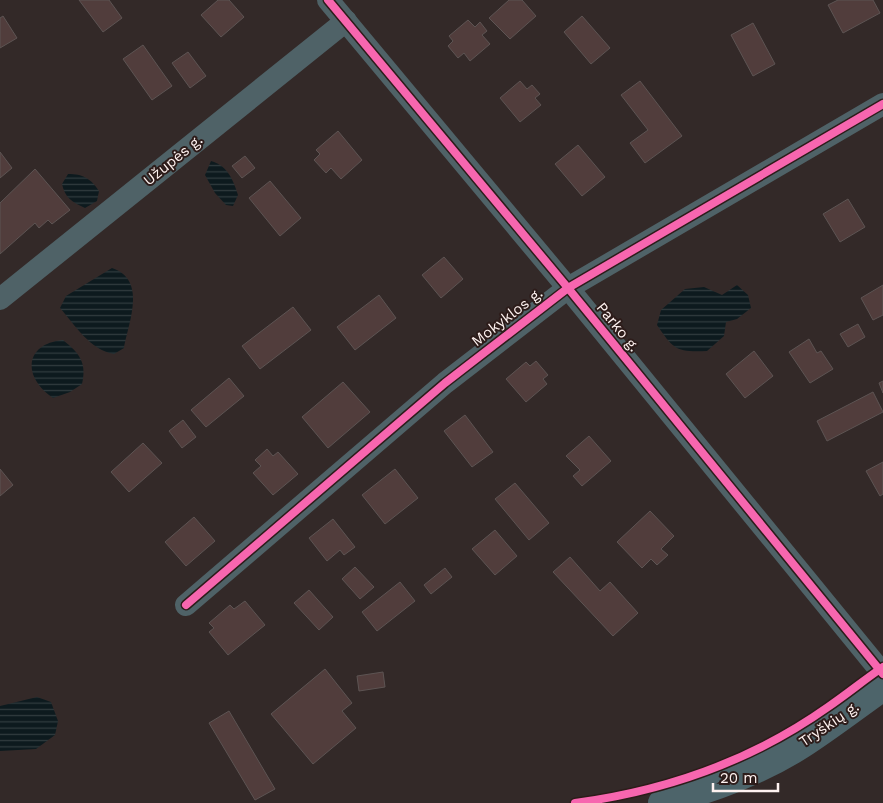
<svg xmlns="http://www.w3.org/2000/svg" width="883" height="803" viewBox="0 0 883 803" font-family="'Work Sans',sans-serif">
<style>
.water{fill:url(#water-rules)}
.building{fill:#513d3c;stroke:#5d5453}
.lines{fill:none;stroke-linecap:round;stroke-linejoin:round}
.minor{stroke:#4f6267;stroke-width:22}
.secondary{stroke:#4d646a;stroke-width:28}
.cycleway-casing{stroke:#2d1c1a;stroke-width:11}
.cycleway{stroke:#f766af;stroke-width:8}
.labels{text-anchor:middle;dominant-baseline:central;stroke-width:4;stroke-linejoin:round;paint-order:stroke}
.street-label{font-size:15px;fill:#fef2f0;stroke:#2d1c1a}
</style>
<defs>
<pattern id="water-rules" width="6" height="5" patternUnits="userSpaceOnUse" patternTransform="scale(1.25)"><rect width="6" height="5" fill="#0d1a1e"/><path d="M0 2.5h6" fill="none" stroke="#313c3f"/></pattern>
</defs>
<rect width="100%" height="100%" fill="#332928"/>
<g class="water">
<path d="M 211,161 C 228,166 233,180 238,195 L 233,206 L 226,205 L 215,193 L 205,175 Z"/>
<path d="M 68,174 C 83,174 90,178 99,191 L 97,201 L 85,208 C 72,202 65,198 62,184 Z"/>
<path d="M 112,268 C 147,280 129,321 124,348 L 114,354 C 90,350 75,325 60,308 L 66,296 Z"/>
<path d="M 737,285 L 748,295 L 751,308 L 737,319 L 726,322 L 724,336 L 707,351 C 676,352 674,350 657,325 L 661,310 L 685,289 L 704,287 L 722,295 Z"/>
<path d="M 63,340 C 79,353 87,362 82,384 L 70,392 L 53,398 C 23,378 23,344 63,340 Z"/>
<polygon points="37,697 51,702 58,721 55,735 36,749 0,751 0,706"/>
</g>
<g class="building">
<polygon points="79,0 109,0 122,18 103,32"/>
<polygon points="218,0 229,0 244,17 221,37 201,15"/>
<polygon points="509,0 522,0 536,16 510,39 489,18"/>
<polygon points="838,0 873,0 880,13 843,33 828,5"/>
<polygon points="3,16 17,38 0,48 0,18"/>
<polygon points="582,16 610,48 591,64 564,32"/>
<polygon points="468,20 475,27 480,22 487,31 482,35 490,44 470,61 464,53 458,58 448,46 453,41 449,36"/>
<polygon points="753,23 775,64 753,76 731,35"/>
<polygon points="143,45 172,86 152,100 123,59"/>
<polygon points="188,52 206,76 190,88 172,63"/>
<polygon points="520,81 527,89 532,85 540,94 535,98 541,105 520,122 500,98"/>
<polygon points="640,81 682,136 645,163 630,143 648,130 621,95"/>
<polygon points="338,131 362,160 341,179 331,168 326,173 314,160 320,154 316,150"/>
<polygon points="578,145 605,177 582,196 555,164"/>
<polygon points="0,152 12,168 0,178"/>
<polygon points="245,156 255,168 242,178 232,166"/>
<polygon points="35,169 70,210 52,224 48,220 39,228 35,223 0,254 0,203"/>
<polygon points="270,181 301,218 280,236 249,198"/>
<polygon points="848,199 865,227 840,242 823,214"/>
<polygon points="444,257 463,279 441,298 422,275"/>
<polygon points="883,285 883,315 873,320 861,298"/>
<polygon points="379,295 396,318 355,350 337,327"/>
<polygon points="293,307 311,330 260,369 242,346"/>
<polygon points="858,324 865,337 848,347 840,334"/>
<polygon points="809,339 817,353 821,351 833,369 810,383 789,352"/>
<polygon points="754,351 773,376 745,398 726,374"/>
<polygon points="536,361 548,375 543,379 547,384 526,402 506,379 526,362 530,366"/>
<polygon points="229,378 244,396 206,427 191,410"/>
<polygon points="883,381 883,393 879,383"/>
<polygon points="343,382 370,412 328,448 302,417"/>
<polygon points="873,392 883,412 827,441 817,421"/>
<polygon points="465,415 493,452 472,467 444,431"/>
<polygon points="183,420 196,437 182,448 169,431"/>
<polygon points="589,436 611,461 582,486 573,476 580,470 566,456"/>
<polygon points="143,443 162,463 129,492 111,472"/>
<polygon points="267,449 273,456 278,452 298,474 273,495 253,473 261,466 255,460"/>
<polygon points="883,462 883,494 880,496 866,471"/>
<polygon points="0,469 13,485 0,496"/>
<polygon points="395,469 418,498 385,524 362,495"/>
<polygon points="515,483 549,523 529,540 495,499"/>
<polygon points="650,511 674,536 661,549 668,555 657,565 651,559 642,568 617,542"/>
<polygon points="194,517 215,541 186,566 165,542"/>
<polygon points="333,519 355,547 344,555 340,550 327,561 309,538"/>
<polygon points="495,530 517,556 495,575 472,549"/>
<polygon points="570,557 600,591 610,582 638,613 613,636 553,572"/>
<polygon points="355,567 374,587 360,599 342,579"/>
<polygon points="445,568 452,577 431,594 424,585"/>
<polygon points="400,582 415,601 377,631 362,612"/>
<polygon points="309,590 333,617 319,630 294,603"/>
<polygon points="245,601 265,625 228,655 209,632 214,628 209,623 230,605 234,609"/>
<polygon points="325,669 352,703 342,711 356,728 313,764 271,714"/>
<polygon points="383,672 385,687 359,691 357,676"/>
<polygon points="229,711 275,789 255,800 209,723"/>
</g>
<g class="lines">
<g class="minor">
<polyline points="328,0 568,288 883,674"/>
<polyline points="0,299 346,21"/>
<polyline points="186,605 445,383 568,288 883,104"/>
</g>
<path class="secondary" d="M 662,803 C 710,789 759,772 801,745 C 829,727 856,706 883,687"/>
<defs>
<g id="cycleway">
<polyline points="328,0 568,288 883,674"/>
<polyline points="186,605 445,383 568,288 883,104"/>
<path d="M 575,803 C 665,791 753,760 828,707 C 847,694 864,680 883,667"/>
</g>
</defs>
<use href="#cycleway" class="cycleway-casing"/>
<use href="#cycleway" class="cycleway"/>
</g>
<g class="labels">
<g class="street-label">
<text transform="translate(173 160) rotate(-39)">Užupės g.</text>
<text transform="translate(507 317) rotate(-38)">Mokyklos g.</text>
<text transform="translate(618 327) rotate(51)">Parko g.</text>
<text transform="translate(829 724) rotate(-34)">Tryškių g.</text>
</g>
</g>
<path d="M713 783v8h65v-8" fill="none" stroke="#fef2f0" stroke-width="2.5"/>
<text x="720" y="783" font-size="15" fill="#fef2f0" stroke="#2d1c1a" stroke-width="4" paint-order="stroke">20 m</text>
</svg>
